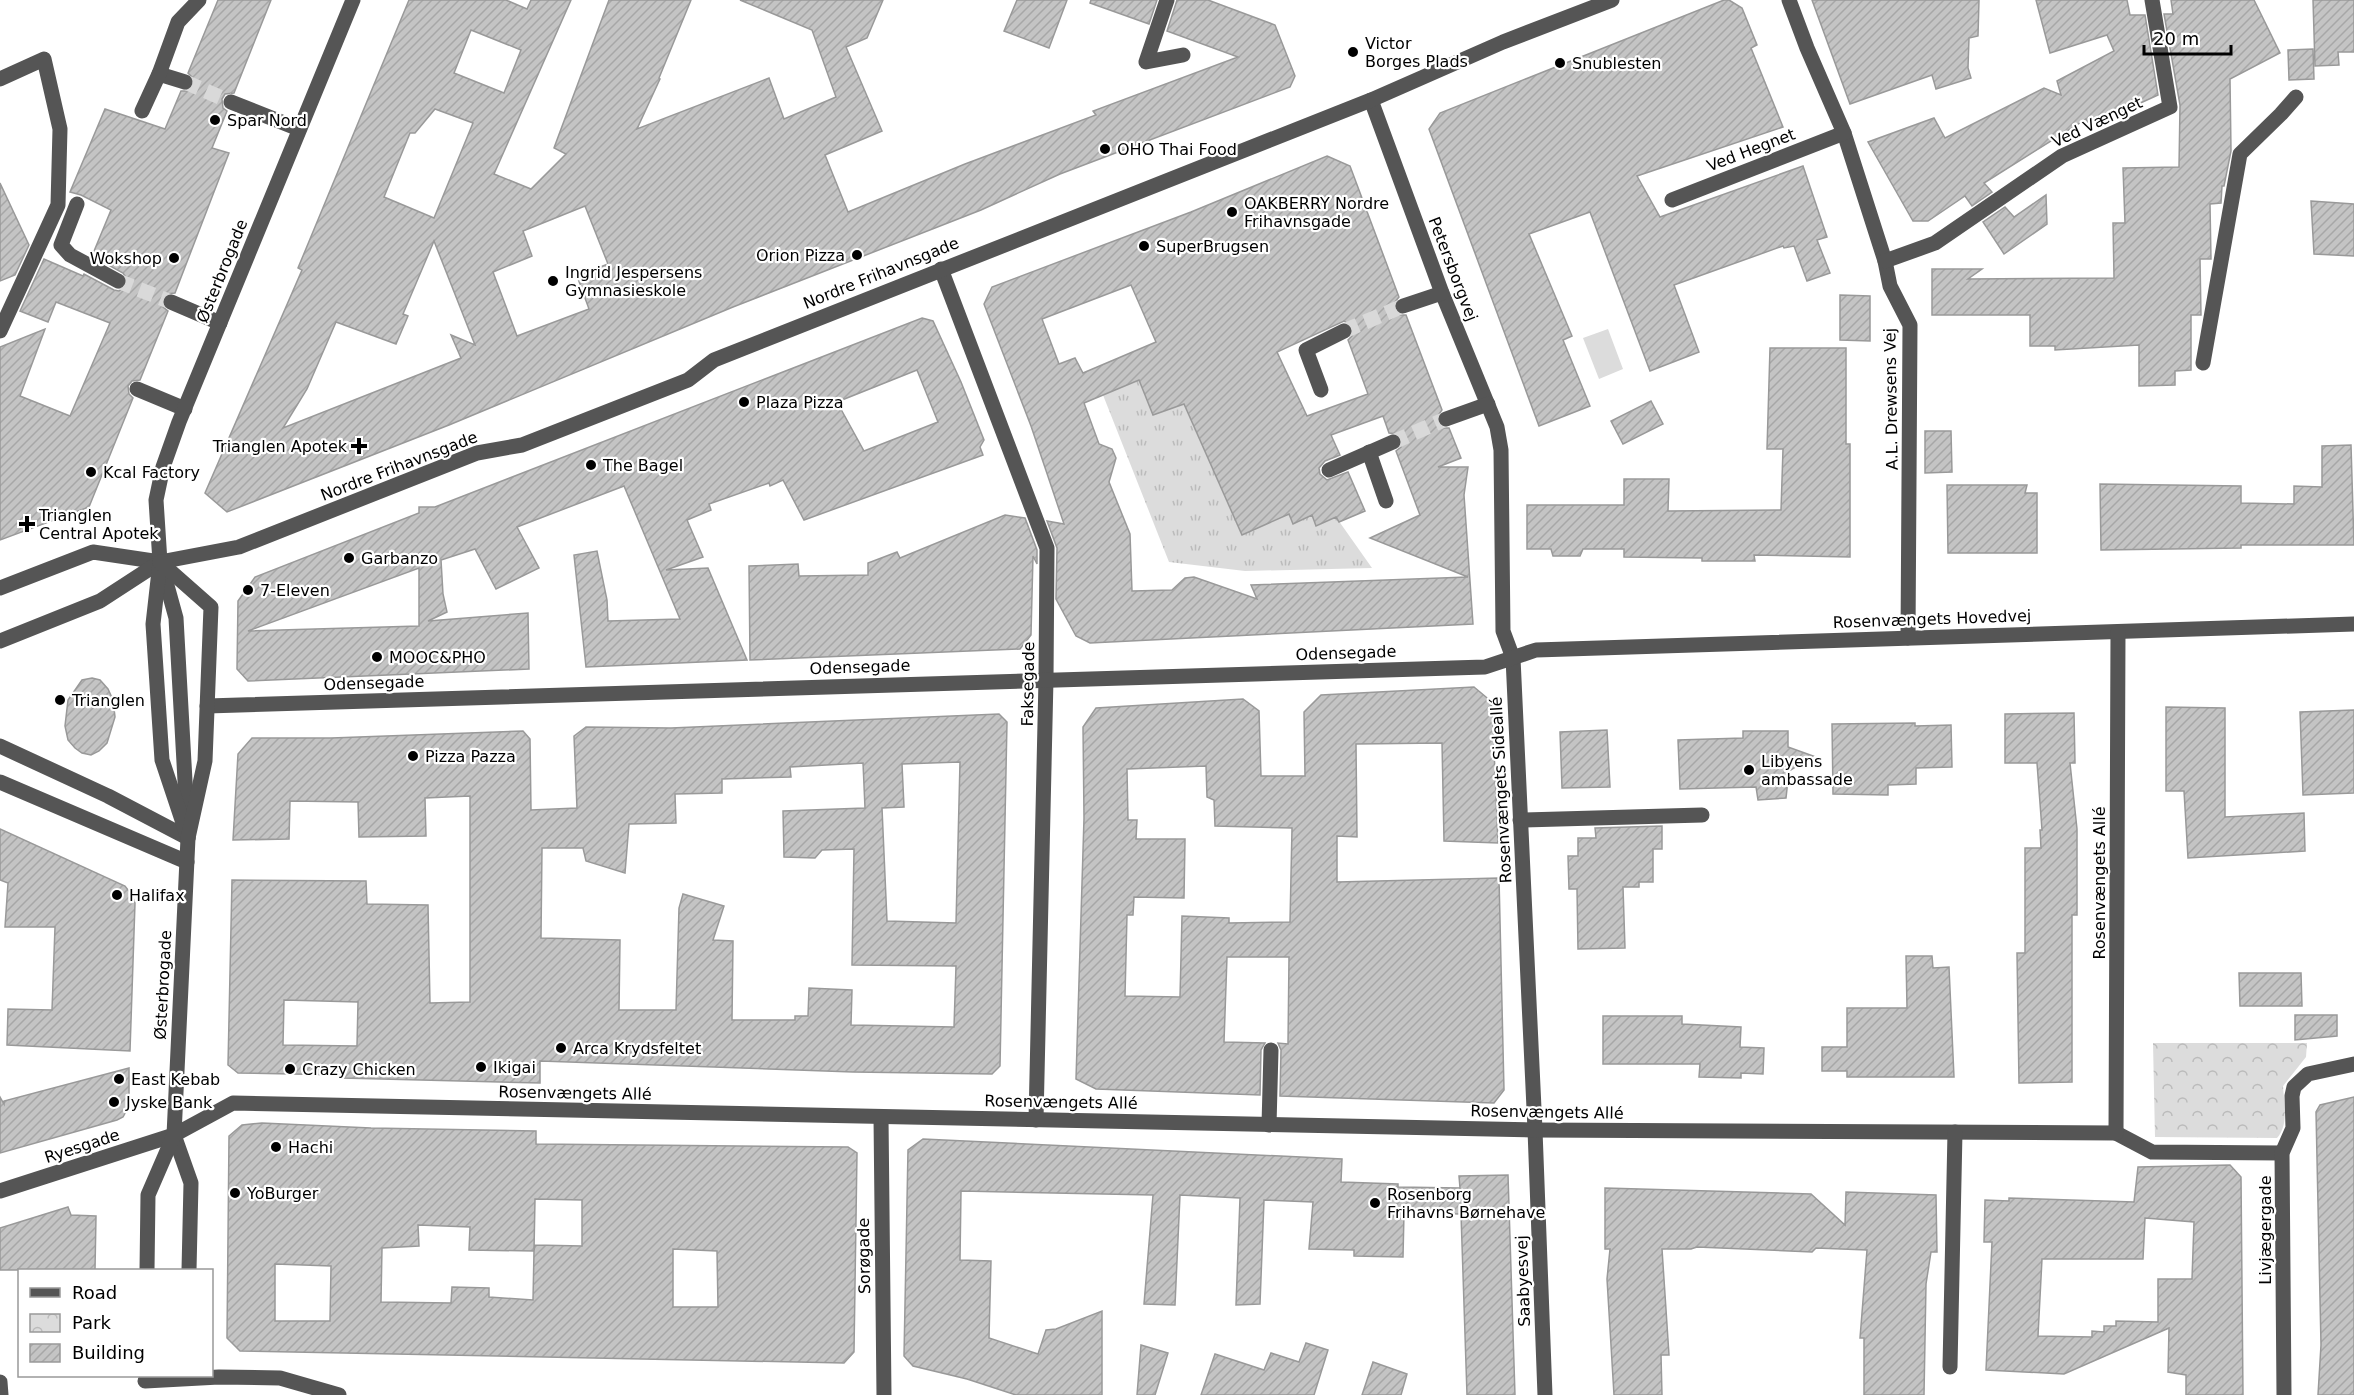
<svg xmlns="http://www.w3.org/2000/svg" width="2354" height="1395" viewBox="0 0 2354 1395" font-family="'DejaVu Sans',sans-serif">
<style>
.grass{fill:url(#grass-tufts)}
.park{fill:url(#park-crowns)}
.garden{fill:#dcdcdc}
.building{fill:url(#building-hatch);stroke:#999;stroke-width:1.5;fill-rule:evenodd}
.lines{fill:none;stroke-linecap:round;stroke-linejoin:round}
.minor-tunnel{stroke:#d9d9d9;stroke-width:15;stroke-dasharray:15 8;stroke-linecap:butt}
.minor{stroke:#555;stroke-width:15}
.poi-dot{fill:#000;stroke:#fff;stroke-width:2}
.labels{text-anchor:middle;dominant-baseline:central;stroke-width:4.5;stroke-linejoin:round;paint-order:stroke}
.poi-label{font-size:16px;fill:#000;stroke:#fff;text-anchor:start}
.street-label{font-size:16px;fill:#000;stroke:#fff}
</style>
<defs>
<pattern id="grass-tufts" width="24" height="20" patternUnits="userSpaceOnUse" patternTransform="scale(1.5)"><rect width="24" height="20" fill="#dcdcdc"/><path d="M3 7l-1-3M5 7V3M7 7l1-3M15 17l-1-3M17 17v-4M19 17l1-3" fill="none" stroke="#bbb"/></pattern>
<pattern id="park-crowns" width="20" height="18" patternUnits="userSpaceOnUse" patternTransform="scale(1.5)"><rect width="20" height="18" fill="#dcdcdc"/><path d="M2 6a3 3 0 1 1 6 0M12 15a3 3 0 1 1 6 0" fill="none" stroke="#bbb"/></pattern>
<pattern id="building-hatch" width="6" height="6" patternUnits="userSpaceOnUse" patternTransform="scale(1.5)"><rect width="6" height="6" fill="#c4c4c4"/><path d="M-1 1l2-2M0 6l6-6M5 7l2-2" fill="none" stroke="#a7a7a7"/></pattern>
</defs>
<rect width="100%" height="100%" fill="#fff"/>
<polygon class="grass" points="1168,368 1238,526 1289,514 1293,523 1312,515 1317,526 1336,517 1372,568 1245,571 1169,562 1103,395"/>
<path class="park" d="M 2153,1043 L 2307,1043 L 2306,1057 L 2283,1086 C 2284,1103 2289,1125 2277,1138 L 2155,1137 Z"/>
<polygon class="garden" points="1608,329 1623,369 1599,379 1583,338"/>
<g class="building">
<polygon points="218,0 271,0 234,93 225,94 222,99 223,108 227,111 212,148 229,153 175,293 166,294 162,299 163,307 168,311 140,380 132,381 128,386 129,394 133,398 89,507 0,540 0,347 45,329 20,396 70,416 110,323 56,302 48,322 20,311 44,259 83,276 84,274 114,290 119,291 126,286 128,280 123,273 92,256 111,210 81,195 70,192 105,109 165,129 181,91 188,91 194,85 194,79 188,73"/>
<path d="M 409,0 L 506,0 L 527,9 L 531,0 L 571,0 L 494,174 L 531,189 L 566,154 L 554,148 L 609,0 L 691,0 L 659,78 L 660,79 L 637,129 L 769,78 L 784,119 L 836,97 L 812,30 L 740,0 L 883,0 L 867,38 L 846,47 L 882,131 L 825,155 L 848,212 L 965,164 L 1096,115 L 1093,111 L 1238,57 L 1167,31 L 1177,0 L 1208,0 L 1275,25 L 1295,76 L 1290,87 L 1060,174 L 981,210 L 733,307 L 449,425 L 227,512 L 205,493 L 302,270 L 298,268 ZM 471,30 L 521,50 L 504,93 L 454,73 ZM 435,109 L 473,123 L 434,218 L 384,197 L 410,133 L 415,133 ZM 585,206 L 608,264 L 577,276 L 589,309 L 517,336 L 493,272 L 532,256 L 523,231 ZM 434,241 L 475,345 L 451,335 L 461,358 L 283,428 L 307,389 L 336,322 L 396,344 L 408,316 L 403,314 Z"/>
<polygon points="1017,0 1067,0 1049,48 1004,31"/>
<polygon points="1091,0 1157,0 1149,24 1090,3"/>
<polygon points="1724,0 1729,0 1742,8 1757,45 1751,48 1783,127 1637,176 1660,217 1803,166 1827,237 1817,240 1830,273 1807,281 1794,246 1784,248 1783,246 1674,285 1699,352 1650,371 1590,212 1529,234 1572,336 1563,340 1590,406 1539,426 1429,129 1440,113"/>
<polygon points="1812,0 1979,0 1978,36 1969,38 1968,68 1971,78 1936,89 1932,75 1850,104"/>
<polygon points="2036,0 2127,0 2130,15 2145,15 2158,95 2090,126 2086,119 1984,183 1992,192 1972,206 1965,196 1928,221 1913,221 1868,142 1934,118 1945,138 2044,88 2061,95 2057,81 2114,51 2107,35 2050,53"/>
<polygon points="2171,0 2254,0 2280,53 2230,79 2231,151 2224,186 2222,186 2221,203 2210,204 2211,259 2200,259 2201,315 2191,315 2191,370 2175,371 2175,385 2139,386 2139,345 2055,350 2055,346 2030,346 2030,315 1932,315 1932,269 1982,269 1968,279 2114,278 2113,223 2125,223 2123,168 2179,167 2180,105 2164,14 2173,14"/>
<polygon points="2313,0 2354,0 2354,52 2338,52 2339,65 2315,66"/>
<polygon points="2313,49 2314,79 2289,80 2288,50"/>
<path d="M 1327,156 L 1350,166 L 1399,297 L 1394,303 L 1394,310 L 1400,315 L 1406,315 L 1442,410 L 1437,417 L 1437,423 L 1444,428 L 1449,428 L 1461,458 L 1438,467 L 1468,467 L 1464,495 L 1473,624 L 1090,643 L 1076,636 L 1056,599 L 1057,548 L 1047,521 L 1064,524 L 1031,426 L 984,304 L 992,287 L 1191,212 ZM 1131,285 L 1156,342 L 1083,373 L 1075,358 L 1059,364 L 1042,319 ZM 1344,321 L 1353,327 L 1352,336 L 1348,340 L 1368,394 L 1307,416 L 1277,352 ZM 1139,380 L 1153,415 L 1184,404 L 1242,535 L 1289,514 L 1293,524 L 1312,515 L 1316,526 L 1336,517 L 1339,522 L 1365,511 L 1348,472 L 1327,480 L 1320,474 L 1319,468 L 1325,461 L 1340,455 L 1331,435 L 1383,416 L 1389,433 L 1398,434 L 1402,439 L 1401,447 L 1396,451 L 1420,515 L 1370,538 L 1468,577 L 1251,585 L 1257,599 L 1194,577 L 1185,578 L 1172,590 L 1132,591 L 1130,534 L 1109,482 L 1116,458 L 1112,449 L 1099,444 L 1084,403 Z"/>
<polygon points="0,183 29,245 15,275 0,281"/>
<polygon points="2046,195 2047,224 2004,254 1983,222 2005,207 2014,217"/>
<polygon points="2311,201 2354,204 2354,256 2314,254"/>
<polygon points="1840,295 1870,296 1870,341 1840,340"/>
<path d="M 922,318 L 933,321 L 961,382 L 984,440 L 980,447 L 983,455 L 804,520 L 783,480 L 770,486 L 769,483 L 709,504 L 711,510 L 687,520 L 703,557 L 666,570 L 708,568 L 747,660 L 586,667 L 574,555 L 597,551 L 607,600 L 608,621 L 680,619 L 624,486 L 517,527 L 539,568 L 496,589 L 475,549 L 441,560 L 443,594 L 447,612 L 428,621 L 528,613 L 529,669 L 248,681 L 237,669 L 238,601 L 255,577 L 419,513 L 419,507 L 435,507 ZM 917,370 L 938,422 L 864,451 L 837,402 ZM 419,568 L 419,626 L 248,631 Z"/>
<polygon points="1770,348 1846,348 1846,444 1850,444 1850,557 1754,555 1755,561 1702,561 1702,558 1624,557 1624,549 1583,549 1580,556 1553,556 1551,549 1527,549 1527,505 1624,505 1624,479 1669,479 1668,511 1781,510 1783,449 1767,449"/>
<polygon points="1651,401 1663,424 1623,444 1611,421"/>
<polygon points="1925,431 1951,431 1952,472 1925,473"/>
<polygon points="2351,445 2354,545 2241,545 2241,548 2101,550 2100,484 2241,486 2241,503 2294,504 2294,486 2322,487 2322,446"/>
<polygon points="1947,485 2027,485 2025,493 2037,493 2037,553 1948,553"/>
<polygon points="1005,515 1025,518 1037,550 1037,564 1033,556 1031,635 1020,649 750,660 749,566 798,564 799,576 868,575 868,563 897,552 900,558"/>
<polygon points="92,678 100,680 108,689 113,700 115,717 107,743 99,751 91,755 82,753 75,748 68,740 65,726 68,700 82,680"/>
<path d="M 1474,687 L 1492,702 L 1498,843 L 1444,841 L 1442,743 L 1356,744 L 1357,837 L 1337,836 L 1337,882 L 1499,878 L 1504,1090 L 1494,1103 L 1280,1096 L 1281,1050 L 1278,1043 L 1288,1044 L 1289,957 L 1227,957 L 1224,1042 L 1265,1043 L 1261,1050 L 1260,1095 L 1096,1089 L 1076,1079 L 1084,818 L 1083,727 L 1096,708 L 1243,699 L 1259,711 L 1261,776 L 1305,776 L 1304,712 L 1321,695 ZM 1206,766 L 1207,797 L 1214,800 L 1215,826 L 1292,828 L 1290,922 L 1229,923 L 1229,918 L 1182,916 L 1180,997 L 1125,996 L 1127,915 L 1133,915 L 1134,897 L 1184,898 L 1185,839 L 1136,839 L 1137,820 L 1128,820 L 1127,769 Z"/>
<polygon points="2166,707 2225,708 2225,817 2304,813 2305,851 2188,858 2184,791 2166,791"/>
<polygon points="2354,710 2354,793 2303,795 2300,712"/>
<polygon points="2074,713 2075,763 2070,763 2077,829 2077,915 2072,915 2072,1082 2019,1083 2017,953 2025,953 2025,848 2041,848 2040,830 2042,830 2037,763 2005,763 2005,714"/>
<path d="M 999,714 L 1007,722 L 1000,1066 L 992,1074 L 853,1072 L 540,1061 L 540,1083 L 342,1078 L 342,1075 L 238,1073 L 228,1065 L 232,880 L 366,881 L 367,904 L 428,905 L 430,1003 L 470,1002 L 470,796 L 425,798 L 426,836 L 359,837 L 358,802 L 290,801 L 289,839 L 233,840 L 238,754 L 252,738 L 331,738 L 523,731 L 530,739 L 531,810 L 577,808 L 574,736 L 586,727 L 671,728 ZM 960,762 L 956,923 L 887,921 L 882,808 L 904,807 L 902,764 ZM 863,763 L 865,808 L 783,811 L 784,857 L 815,858 L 822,850 L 854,849 L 852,965 L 956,966 L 954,1027 L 851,1025 L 852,990 L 809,988 L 808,1016 L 795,1016 L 795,1020 L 732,1020 L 733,941 L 713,940 L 724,906 L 683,894 L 679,908 L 676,1010 L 619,1010 L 620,940 L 541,938 L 542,848 L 583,848 L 586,861 L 625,873 L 629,824 L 676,823 L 675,794 L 722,793 L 722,779 L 791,777 L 790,767 ZM 284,1000 L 358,1002 L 357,1046 L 283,1045 Z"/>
<polygon points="1915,723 1915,726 1951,725 1952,767 1916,768 1916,784 1888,785 1888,795 1833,794 1832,724"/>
<polygon points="1607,730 1610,787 1562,788 1560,732"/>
<polygon points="1743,731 1788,731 1788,747 1813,756 1789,771 1786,798 1758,800 1756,787 1680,789 1678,740 1743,738"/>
<polygon points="1662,826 1662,849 1653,849 1653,882 1639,882 1639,887 1623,887 1625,948 1578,949 1577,889 1569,889 1568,856 1578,856 1578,838 1596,838 1595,828"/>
<polygon points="0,829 125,886 132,895 135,903 130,1051 7,1045 8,1009 52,1010 55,927 5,927 8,883 0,880"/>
<polygon points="1906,956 1932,956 1933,968 1949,967 1954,1077 1847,1077 1847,1071 1822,1071 1822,1047 1847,1047 1847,1008 1907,1008"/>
<polygon points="2239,973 2301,973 2302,1006 2240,1006"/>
<polygon points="2295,1015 2337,1015 2337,1036 2295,1040"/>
<polygon points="1603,1016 1682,1016 1682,1024 1741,1027 1740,1047 1764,1048 1763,1074 1741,1073 1741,1078 1699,1077 1700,1064 1603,1064"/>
<polygon points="129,1068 129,1106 123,1117 117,1120 0,1153 0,1097 4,1104 4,1101"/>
<polygon points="2354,1097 2354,1395 2318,1395 2321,1345 2316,1112 2320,1105"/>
<path d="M 262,1123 L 371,1128 L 536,1131 L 536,1144 L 848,1147 L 857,1153 L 854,1352 L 844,1363 L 240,1351 L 227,1338 L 229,1136 L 242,1125 ZM 535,1199 L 582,1200 L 582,1246 L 535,1245 L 534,1251 ZM 418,1225 L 470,1227 L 469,1250 L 534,1251 L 533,1300 L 489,1297 L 489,1288 L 452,1287 L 451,1303 L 381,1302 L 382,1248 L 419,1246 ZM 673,1249 L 717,1251 L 718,1307 L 673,1307 ZM 275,1264 L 331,1266 L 330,1321 L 275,1321 Z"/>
<polygon points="923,1139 1342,1159 1341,1182 1398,1184 1398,1187 1460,1188 1459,1176 1508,1175 1515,1395 1467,1395 1461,1214 1404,1213 1403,1257 1354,1256 1354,1250 1309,1249 1313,1202 1264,1200 1260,1304 1236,1305 1240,1198 1180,1195 1175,1305 1144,1304 1153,1195 961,1191 960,1260 991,1261 989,1338 1038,1354 1046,1330 1056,1329 1102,1311 1102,1395 1016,1395 967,1379 913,1366 904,1356 908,1150"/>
<path d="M 2230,1165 L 2241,1177 L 2243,1395 L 2186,1395 L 2186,1375 L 2168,1372 L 2169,1328 L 2064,1374 L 1986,1370 L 1992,1242 L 1984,1242 L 1985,1200 L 2009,1201 L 2009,1198 L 2134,1202 L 2138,1167 ZM 2145,1218 L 2194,1222 L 2192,1279 L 2158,1279 L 2158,1322 L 2116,1321 L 2116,1326 L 2104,1326 L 2104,1332 L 2092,1331 L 2092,1337 L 2038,1336 L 2042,1259 L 2143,1259 Z"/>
<polygon points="1605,1188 1811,1194 1845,1225 1846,1192 1936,1195 1937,1252 1931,1252 1926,1284 1924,1395 1864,1395 1864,1338 1860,1338 1867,1250 1816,1248 1812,1252 1697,1247 1691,1249 1662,1249 1669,1355 1661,1355 1662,1395 1614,1395 1607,1279 1610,1249 1605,1249"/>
<polygon points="68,1207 71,1215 96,1216 95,1270 0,1270 0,1228"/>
<polygon points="1306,1343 1328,1350 1314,1395 1201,1395 1215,1354 1264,1370 1271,1353 1299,1362"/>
<polygon points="1141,1345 1168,1353 1155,1395 1137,1395"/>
<polygon points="1373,1362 1407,1374 1401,1395 1362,1395"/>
</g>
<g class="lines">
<g class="minor-tunnel">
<polyline points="185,82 231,102"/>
<polyline points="118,281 171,302"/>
<polyline points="1344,331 1403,306"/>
<polyline points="1393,442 1446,419"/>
</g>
<g class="minor">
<polyline points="1167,0 1146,62 1183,55"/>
<polyline points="1789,0 1807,48 1844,133 1885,261 1890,286 1910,325 1908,638"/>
<polyline points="159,74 185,82"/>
<polyline points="0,79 44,59 60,129 58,205 0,331"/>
<polyline points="1371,100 1442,293 1497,427 1501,450 1503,631 1513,658 1535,1130 1545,1395"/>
<polyline points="231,102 299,129"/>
<polyline points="142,111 159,74 178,22 199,0"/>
<polyline points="1672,200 1844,133"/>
<polyline points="77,204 61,245 70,255 118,281"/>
<polyline points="1885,261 1935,243 2062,156 2170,107 2152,0"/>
<polyline points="941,269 1047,548 1046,679 1036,1120"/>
<polyline points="171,302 220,323"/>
<polyline points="1403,306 1442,293"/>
<polyline points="2203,363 2240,154 2281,114 2296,97"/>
<polyline points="137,389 185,409"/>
<polyline points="1321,390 1306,350 1344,331"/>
<polyline points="1446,419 1488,404"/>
<polyline points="1369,452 1386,501"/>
<polyline points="1329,470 1393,442"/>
<polyline points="163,571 176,618 187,817"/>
<polyline points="0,588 93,552 160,562 239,547 477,453 522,445 688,380 714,360 1371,100 1503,42 1612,0"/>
<polyline points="0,641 100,601 160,562"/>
<polyline points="207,706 1485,667 1536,650 2354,624"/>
<polyline points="0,746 108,796 188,838"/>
<polyline points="0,782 187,862"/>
<polyline points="1520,820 1702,815"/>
<polyline points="188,838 162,760 153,624 160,562 156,500 163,467 179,422 353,0"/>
<polyline points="881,1117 884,1395"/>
<polyline points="1269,1125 1271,1050"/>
<polyline points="2116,1133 2152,1152 2282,1153"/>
<polyline points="174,1135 191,1183 189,1270"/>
<polyline points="0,1191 174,1135 233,1103 1535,1130 2116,1133 2118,632"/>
<polyline points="147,1270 148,1195 174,1135 188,838 205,761 211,607 160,562"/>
<polyline points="1950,1367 1955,1132"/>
<polyline points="145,1381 219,1377 280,1378 339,1395"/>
<polyline points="0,1382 1,1395"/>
<polyline points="2284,1395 2282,1153 2293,1128 2292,1096 2294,1087 2308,1074 2354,1064"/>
</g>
</g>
<g class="poi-dot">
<circle cx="1353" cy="52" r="6"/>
<circle cx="1560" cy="63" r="6"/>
<circle cx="215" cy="120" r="6"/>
<circle cx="1105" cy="149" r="6"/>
<circle cx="1232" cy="212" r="6"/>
<circle cx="1144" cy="246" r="6"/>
<circle cx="857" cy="255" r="6"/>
<circle cx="174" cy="258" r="6"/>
<circle cx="553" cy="281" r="6"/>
<circle cx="744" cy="402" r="6"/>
<path d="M356 437h6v6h6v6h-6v6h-6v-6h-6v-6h6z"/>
<circle cx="591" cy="465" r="6"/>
<circle cx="91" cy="472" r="6"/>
<path d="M24 515h6v6h6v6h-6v6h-6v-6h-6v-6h6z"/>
<circle cx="349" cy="558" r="6"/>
<circle cx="248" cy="590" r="6"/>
<circle cx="377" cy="657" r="6"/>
<circle cx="60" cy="700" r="6"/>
<circle cx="413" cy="756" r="6"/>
<circle cx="1749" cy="770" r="6"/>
<circle cx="117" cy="895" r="6"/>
<circle cx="561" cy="1048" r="6"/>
<circle cx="481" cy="1067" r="6"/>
<circle cx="290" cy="1069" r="6"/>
<circle cx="119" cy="1079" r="6"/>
<circle cx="114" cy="1102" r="6"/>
<circle cx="276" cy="1147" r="6"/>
<circle cx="235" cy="1193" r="6"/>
<circle cx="1375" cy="1203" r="6"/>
</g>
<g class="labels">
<g class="poi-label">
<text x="1365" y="43">Victor<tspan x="1365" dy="18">Borges Plads</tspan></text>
<text x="1572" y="63">Snublesten</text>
<text x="227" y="120">Spar Nord</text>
<text x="1117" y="149">OHO Thai Food</text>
<text x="1244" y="203">OAKBERRY Nordre<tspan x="1244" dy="18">Frihavnsgade</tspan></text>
<text x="1156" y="246">SuperBrugsen</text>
<text x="845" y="255" text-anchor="end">Orion Pizza</text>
<text x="162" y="258" text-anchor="end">Wokshop</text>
<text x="565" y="272">Ingrid Jespersens<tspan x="565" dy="18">Gymnasieskole</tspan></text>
<text x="756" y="402">Plaza Pizza</text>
<text x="347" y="446" text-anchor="end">Trianglen Apotek</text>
<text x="603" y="465">The Bagel</text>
<text x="103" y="472">Kcal Factory</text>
<text x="39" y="515">Trianglen<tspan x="39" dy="18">Central Apotek</tspan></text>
<text x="361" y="558">Garbanzo</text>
<text x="260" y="590">7-Eleven</text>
<text x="389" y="657">MOOC&amp;PHO</text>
<text x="72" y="700">Trianglen</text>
<text x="425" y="756">Pizza Pazza</text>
<text x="1761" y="761">Libyens<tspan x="1761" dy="18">ambassade</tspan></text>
<text x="129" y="895">Halifax</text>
<text x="573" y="1048">Arca Krydsfeltet</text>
<text x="493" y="1067">Ikigai</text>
<text x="302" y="1069">Crazy Chicken</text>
<text x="131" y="1079">East Kebab</text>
<text x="126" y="1102">Jyske Bank</text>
<text x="288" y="1147">Hachi</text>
<text x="247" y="1193">YoBurger</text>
<text x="1387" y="1194">Rosenborg<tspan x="1387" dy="18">Frihavns Børnehave</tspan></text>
</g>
<g class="street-label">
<text transform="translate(2097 122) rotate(-25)">Ved Vænget</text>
<text transform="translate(1751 150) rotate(-21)">Ved Hegnet</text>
<text transform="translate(1453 269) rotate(69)">Petersborgvej</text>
<text transform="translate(222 271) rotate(-68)">Østerbrogade</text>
<text transform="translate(881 273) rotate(-22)">Nordre Frihavnsgade</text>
<text transform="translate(1891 399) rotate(-91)">A.L. Drewsens Vej</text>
<text transform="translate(399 466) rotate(-21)">Nordre Frihavnsgade</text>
<text transform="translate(1932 619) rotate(-2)">Rosenvængets Hovedvej</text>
<text transform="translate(1346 653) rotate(-2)">Odensegade</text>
<text transform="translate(860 667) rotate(-2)">Odensegade</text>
<text transform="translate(374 683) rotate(-2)">Odensegade</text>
<text transform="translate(1028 684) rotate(-89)">Faksegade</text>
<text transform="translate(1501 790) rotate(-93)">Rosenvængets Sideallé</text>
<text transform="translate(2099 883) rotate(-90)">Rosenvængets Allé</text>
<text transform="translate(163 985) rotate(-87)">Østerbrogade</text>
<text transform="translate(575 1093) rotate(1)">Rosenvængets Allé</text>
<text transform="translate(1061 1102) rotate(1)">Rosenvængets Allé</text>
<text transform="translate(1547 1112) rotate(1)">Rosenvængets Allé</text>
<text transform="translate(82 1146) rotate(-18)">Ryesgade</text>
<text transform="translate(2265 1230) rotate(-90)">Livjægergade</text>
<text transform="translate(864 1256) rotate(-91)">Sorøgade</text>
<text transform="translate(1523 1281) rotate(-92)">Saabyesvej</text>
</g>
</g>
<rect x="18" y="1269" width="195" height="108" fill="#ffffff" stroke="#999999" stroke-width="1.5"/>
<rect x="30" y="1288" width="30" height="9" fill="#555555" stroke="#999999" stroke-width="1.5"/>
<text x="72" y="1299" font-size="18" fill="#000000">Road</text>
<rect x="30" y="1314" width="30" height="18" fill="url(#park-crowns)" stroke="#999999" stroke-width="1.5"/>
<text x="72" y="1329" font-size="18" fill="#000000">Park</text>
<rect x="30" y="1344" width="30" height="18" fill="url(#building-hatch)" stroke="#999999" stroke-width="1.5"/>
<text x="72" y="1359" font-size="18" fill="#000000">Building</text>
<path d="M2144 45v9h87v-9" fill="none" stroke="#000000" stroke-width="3"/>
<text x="2153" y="45" font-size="18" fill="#000000" stroke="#ffffff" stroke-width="4.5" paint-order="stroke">20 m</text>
</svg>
